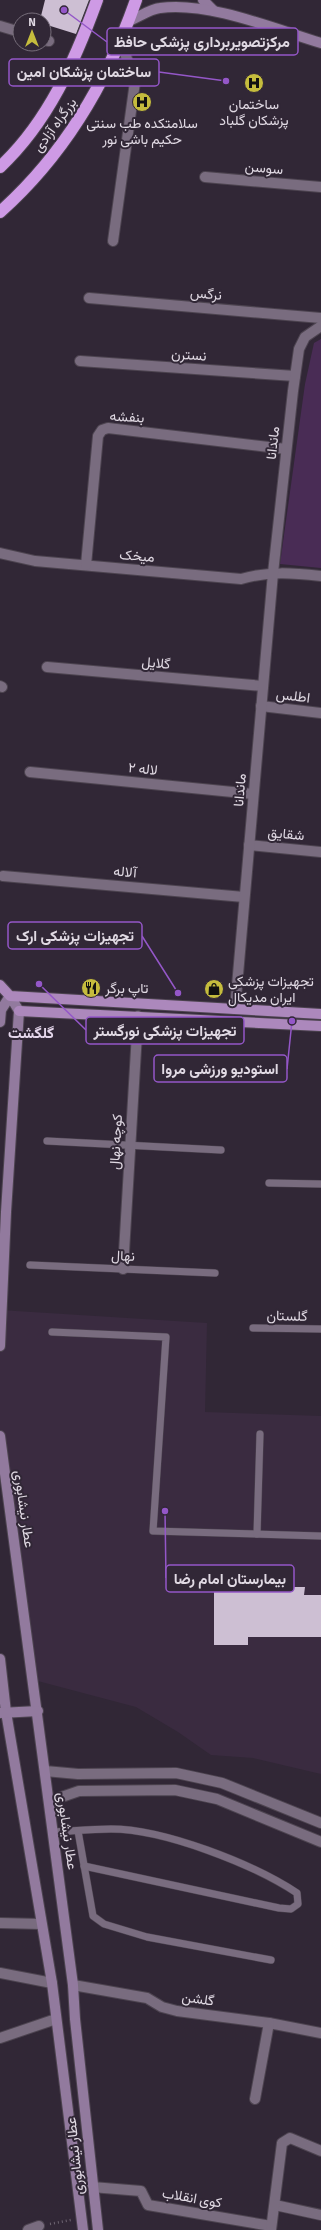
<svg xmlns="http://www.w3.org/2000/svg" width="321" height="2230" viewBox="0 0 321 2230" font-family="Signika,Vazirmatn,sans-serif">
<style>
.built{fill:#3a2b40}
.green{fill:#492c55}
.building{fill:#cdbfd3}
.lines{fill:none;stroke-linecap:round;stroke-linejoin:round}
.lane-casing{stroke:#4d4450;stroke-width:8}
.street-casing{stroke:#4d4450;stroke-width:12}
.secondary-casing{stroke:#4d4450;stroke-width:12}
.primary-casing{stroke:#4d4450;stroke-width:12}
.highway-casing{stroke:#4d4450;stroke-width:14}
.path{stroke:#6d6471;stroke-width:2.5;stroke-dasharray:1 3;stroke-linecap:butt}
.lane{stroke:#796c7f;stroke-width:7}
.street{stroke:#796c7f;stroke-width:10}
.secondary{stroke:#927a9e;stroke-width:10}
.primary{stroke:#ac88bc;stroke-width:10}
.highway{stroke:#ce9ae5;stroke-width:12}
.labels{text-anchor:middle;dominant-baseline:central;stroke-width:4;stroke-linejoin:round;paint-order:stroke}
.poi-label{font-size:14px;fill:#e0d9e3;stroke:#312736}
.street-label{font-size:14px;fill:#e0d9e3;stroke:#312736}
.neighbourhood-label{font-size:15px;font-weight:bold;fill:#e5d7ec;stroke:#312736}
.leader{fill:none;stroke:#9457c8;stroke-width:1.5}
.callout-dot{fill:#9457c8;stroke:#312736;stroke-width:1.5}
.callout{fill:#312736;stroke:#9457c8;stroke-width:1.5}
.callout-label{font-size:15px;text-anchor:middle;font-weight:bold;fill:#e0d9e3}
</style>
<rect width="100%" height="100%" fill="#312736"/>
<polygon class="built" points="0,1310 207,1323 205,1412 321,1416 321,1774 253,1758 211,1755 178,1732 136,1707 34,1680 0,1454"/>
<polygon class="green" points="321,339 321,568 280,564 305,384 314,343"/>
<g class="building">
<polygon points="45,0 89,0 76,34 44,24 44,20 40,20"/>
<polygon points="261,1580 291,1581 291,1587 305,1587 304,1595 321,1595 321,1637 248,1637 248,1645 214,1645 214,1592 248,1592 248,1585 261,1585"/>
</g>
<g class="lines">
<defs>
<g id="lane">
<polyline points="47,1141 221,1150"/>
<polyline points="269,1183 321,1184"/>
<polyline points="30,1265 215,1273"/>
<polyline points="253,1328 321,1329"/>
<polyline points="52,1332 166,1337 153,1531 321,1536"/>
<polyline points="257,1534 260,1434"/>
<polyline points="78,1831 93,1916 104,1924 147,1937 271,1960"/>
<path d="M 54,1832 C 73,1831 92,1829 111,1829 C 164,1829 253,1864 297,1893 L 298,1904 L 291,1909 L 279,1908 L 84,1866"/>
</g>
<g id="street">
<polyline points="0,26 20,32"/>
<polyline points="44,40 49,41"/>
<polyline points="205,177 321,187"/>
<polyline points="113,241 135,82 120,39"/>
<polyline points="89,298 321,318"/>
<polyline points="80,361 295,376"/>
<path d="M 0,553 L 35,561 L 241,579 C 268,571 293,573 321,576"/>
<polyline points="86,565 98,436 102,430 108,428 286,449"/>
<polyline points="47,667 263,686"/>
<polyline points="0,686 2,687"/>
<polyline points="261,706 321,713"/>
<polyline points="30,772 253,794"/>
<polyline points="249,845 321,852"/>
<polyline points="3,876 244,897"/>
<polyline points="235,1009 273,573 293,391 299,349 305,337 321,326"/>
<polyline points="123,1269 138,1016"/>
<polyline points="45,1771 78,1774 176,1773 222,1783 321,1823"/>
<polyline points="50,1801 79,1791 175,1790 217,1799 321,1842"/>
<polyline points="0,1923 41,1924"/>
<polyline points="0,1973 52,1983"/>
<polyline points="73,1985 147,1998 162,2007 177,2011 269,2023 321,2033"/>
<polyline points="0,2038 56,2019"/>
<polyline points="255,2099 269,2023"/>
<polyline points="92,2187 141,2191 148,2205 271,2226"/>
<polyline points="275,2205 321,2215"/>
<polyline points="28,2230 39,2226"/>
<polyline points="271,2230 282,2143 290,2138 321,2151"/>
</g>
<g id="secondary">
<polyline points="203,0 214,11"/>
<path d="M 129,21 C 139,17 150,9 160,8 C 207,1 275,29 321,43"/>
<polyline points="0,1022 1,1010 10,996 19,1011 6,1212 0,1346"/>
<polyline points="0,1436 73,1985 75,2019 98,2230"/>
<polyline points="0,1659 6,1712 52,1983 83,2230"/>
<polyline points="0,1713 38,1711"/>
</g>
<g id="primary">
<polyline points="0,985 10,996 321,1014"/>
<polyline points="19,1011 321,1026"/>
</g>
<g id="highway">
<path d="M 0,167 C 48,122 75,61 97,0"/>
<path d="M 0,212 C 64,155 108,80 136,0"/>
</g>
</defs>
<use href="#lane" class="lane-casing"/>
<use href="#street" class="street-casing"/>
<use href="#secondary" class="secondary-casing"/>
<use href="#primary" class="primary-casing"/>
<use href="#highway" class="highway-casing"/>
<polyline class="path" points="50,2224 71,2220"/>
<use href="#lane" class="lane"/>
<use href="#street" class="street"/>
<use href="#secondary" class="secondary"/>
<use href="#primary" class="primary"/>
<use href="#highway" class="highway"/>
</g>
<defs>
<symbol id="hospital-disc" viewBox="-11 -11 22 22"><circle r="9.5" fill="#c5bc3d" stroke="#312736"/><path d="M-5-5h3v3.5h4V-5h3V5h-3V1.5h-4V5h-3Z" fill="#111"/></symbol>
<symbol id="restaurant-disc" viewBox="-11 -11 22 22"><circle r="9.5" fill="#c5bc3d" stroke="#312736"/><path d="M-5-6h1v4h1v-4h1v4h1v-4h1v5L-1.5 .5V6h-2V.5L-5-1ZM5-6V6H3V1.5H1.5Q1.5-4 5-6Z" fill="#111"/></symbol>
<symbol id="shop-disc" viewBox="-11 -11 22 22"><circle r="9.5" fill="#c5bc3d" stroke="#312736"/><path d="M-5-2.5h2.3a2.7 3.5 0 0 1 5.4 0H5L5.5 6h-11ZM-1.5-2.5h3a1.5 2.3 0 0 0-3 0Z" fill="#111"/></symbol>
</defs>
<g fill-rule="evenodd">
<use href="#hospital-disc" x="243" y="72" width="22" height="22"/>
<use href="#hospital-disc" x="131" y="91" width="22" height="22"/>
<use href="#restaurant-disc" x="80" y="977" width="22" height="22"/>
<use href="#shop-disc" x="203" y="978" width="22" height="22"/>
</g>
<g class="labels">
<g class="poi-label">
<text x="254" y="104">ساختمان<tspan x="254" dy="16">پزشکان گلباد</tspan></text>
<text x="142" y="123">سلامتکده طب سنتی<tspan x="142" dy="16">حکیم باشی نور</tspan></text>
<text x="228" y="981" text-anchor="start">تجهیزات پزشکی<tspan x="228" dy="16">ایران مدیکال</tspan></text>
<text x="105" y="988" text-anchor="start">تاپ برگر</text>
</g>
<g class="street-label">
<text transform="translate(55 125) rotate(-54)">بزرگراه آزادی</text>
<text transform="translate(264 168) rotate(5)">سوسن</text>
<text transform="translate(206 294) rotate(5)">نرگس</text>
<text transform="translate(189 355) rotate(4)">نسترن</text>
<text transform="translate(127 417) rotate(3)">بنفشه</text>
<text transform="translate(273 443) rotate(-84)">ماندانا</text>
<text transform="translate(137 556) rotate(5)">میخک</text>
<text transform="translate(156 663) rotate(5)">گلایل</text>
<text transform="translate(293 696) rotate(7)">اطلس</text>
<text transform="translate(143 769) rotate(6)">لاله ۲</text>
<text transform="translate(240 790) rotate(-85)">ماندانا</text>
<text transform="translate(286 834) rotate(5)">شقایق</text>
<text transform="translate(125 872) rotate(5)">آلاله</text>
<text transform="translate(116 1142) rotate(-87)">کوچه نهال</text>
<text transform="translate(123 1256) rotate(2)">نهال</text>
<text transform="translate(287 1316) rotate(1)">گلستان</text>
<text transform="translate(24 1509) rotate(82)">عطار نیشابوری</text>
<text transform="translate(67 1831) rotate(82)">عطار نیشابوری</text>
<text transform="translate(198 1999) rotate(8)">گلشن</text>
<text transform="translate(75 2156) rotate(-96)">عطار نیشابوری</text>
<text transform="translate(192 2198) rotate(10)">کوی انقلاب</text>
</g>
<g class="neighbourhood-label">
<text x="31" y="1033">گلگشت</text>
</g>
</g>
<path class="leader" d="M64 10L107 42M226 81L159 72M178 993L142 936M39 984L86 1030M292 1021L287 1069M165 1511L166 1578"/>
<g class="callout-dot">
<circle cx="64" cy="10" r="4"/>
<circle cx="226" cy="81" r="4"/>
<circle cx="178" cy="993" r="4"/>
<circle cx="39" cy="984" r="4"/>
<circle cx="292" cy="1021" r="4"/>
<circle cx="165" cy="1511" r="4"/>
</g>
<g class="callout">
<rect x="107" y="28" width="191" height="27" rx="4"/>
<rect x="9" y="59" width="150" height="27" rx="4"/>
<rect x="8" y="922" width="134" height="27" rx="4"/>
<rect x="86" y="1017" width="158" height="27" rx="4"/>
<rect x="154" y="1055" width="133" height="27" rx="4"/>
<rect x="166" y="1565" width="128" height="27" rx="4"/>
</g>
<g class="callout-label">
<text x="202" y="47">مرکزتصویربرداری پزشکی حافظ</text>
<text x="84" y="77">ساختمان پزشکان امین</text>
<text x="75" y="941">تجهیزات پزشکی ارک</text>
<text x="165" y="1036">تجهیزات پزشکی نورگستر</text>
<text x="220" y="1074">استودیو ورزشی مروا</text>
<text x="230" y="1584">بیمارستان امام رضا</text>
</g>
<g transform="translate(32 32)"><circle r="19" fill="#312736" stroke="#776e7b"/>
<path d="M0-3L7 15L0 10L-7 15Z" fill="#c5bc3d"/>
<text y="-6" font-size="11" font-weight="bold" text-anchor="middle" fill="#e0d9e3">N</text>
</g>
</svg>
